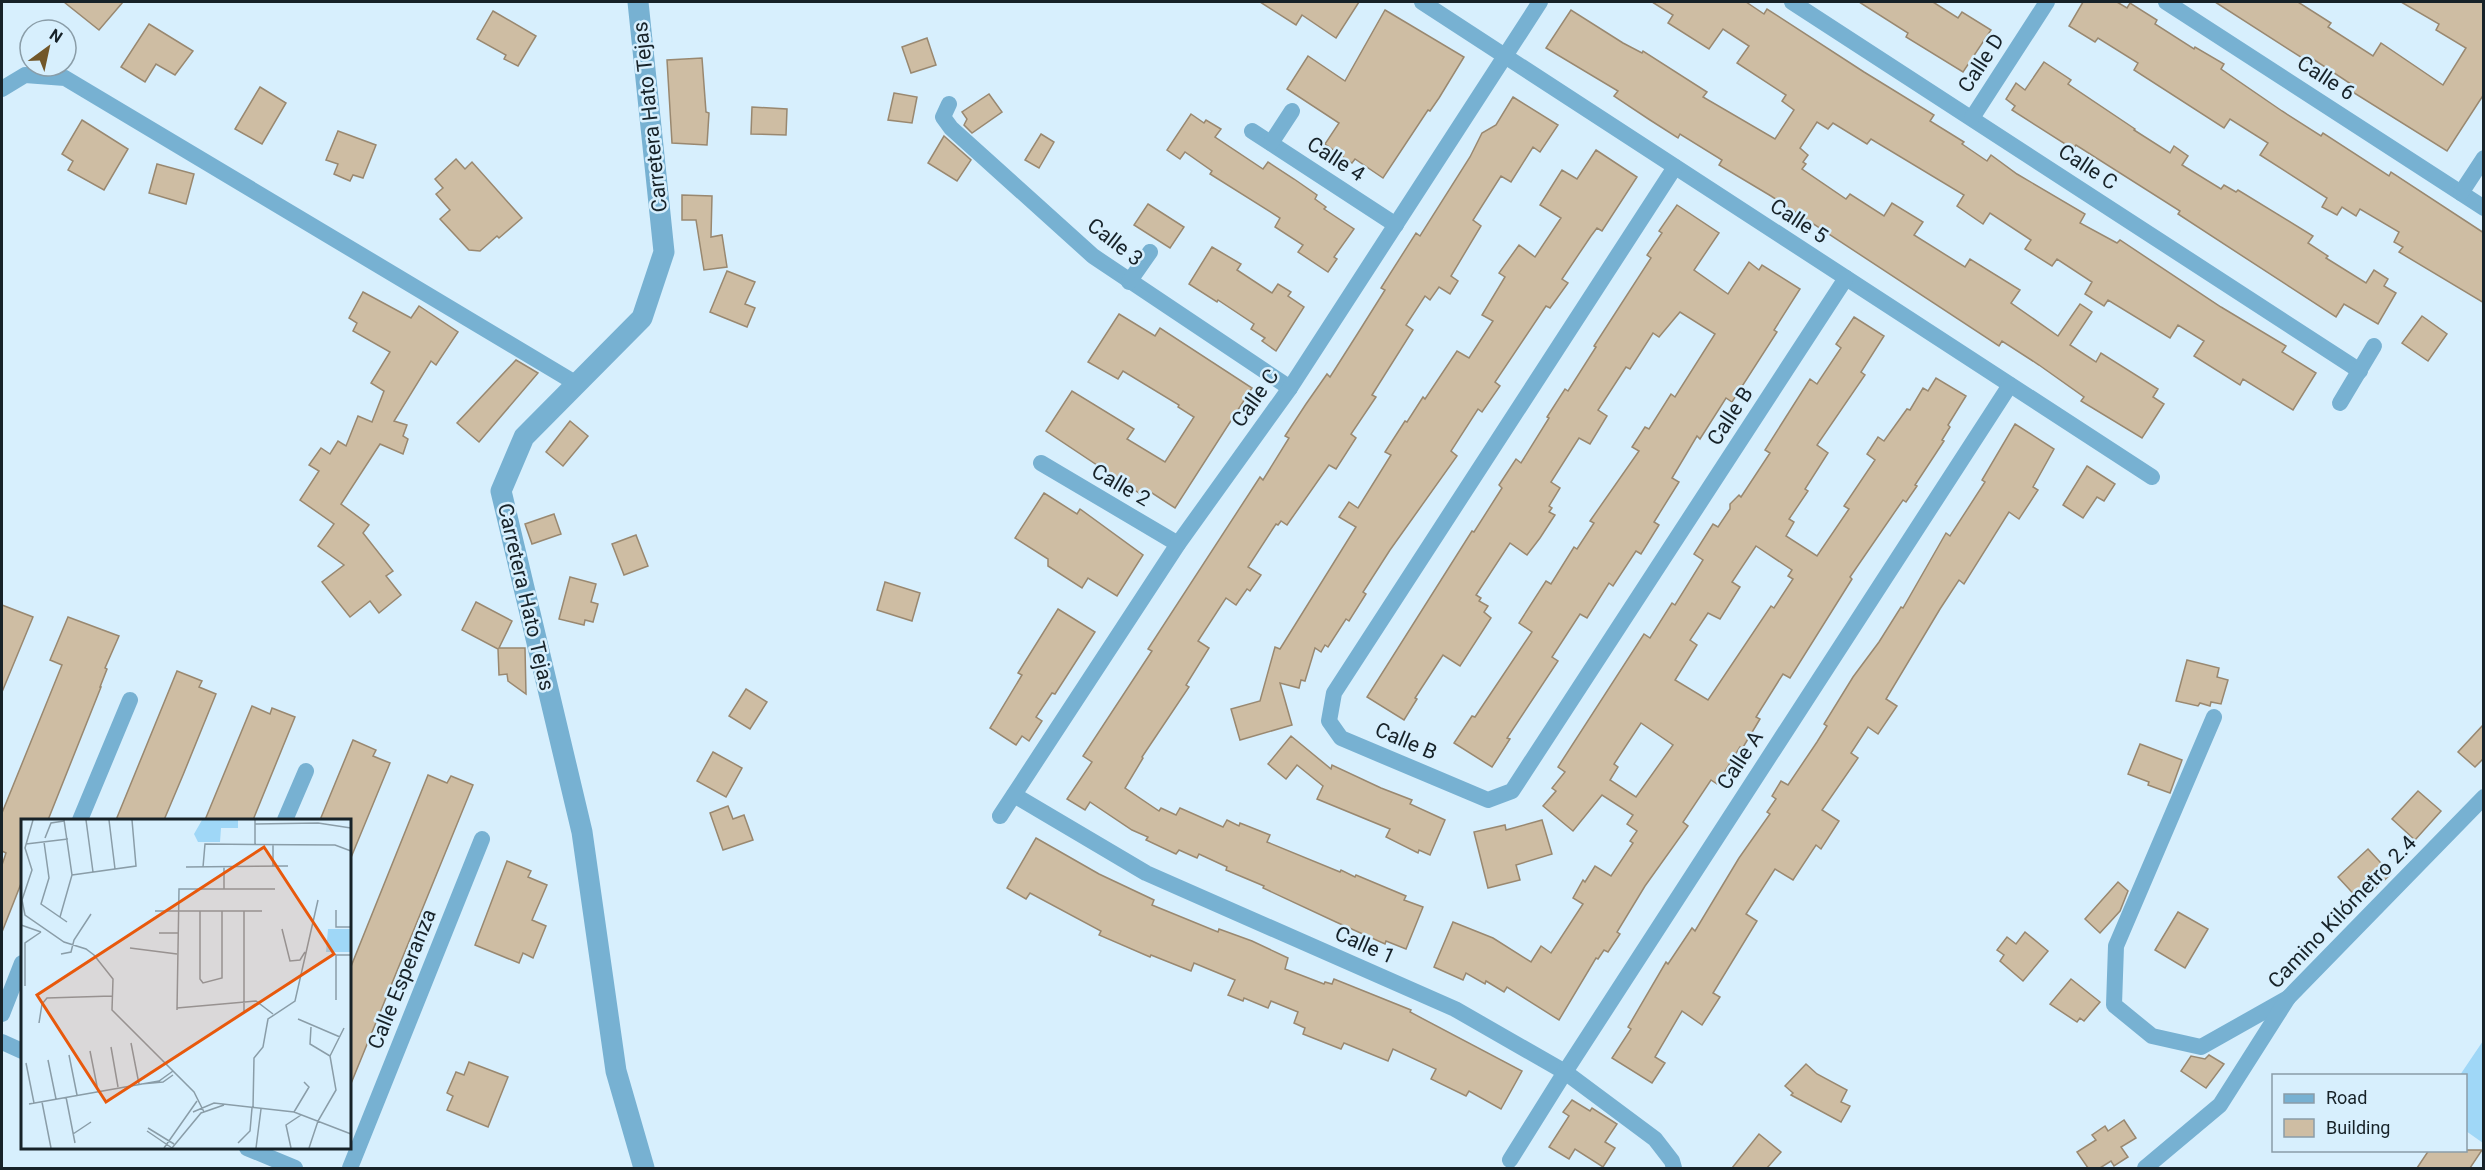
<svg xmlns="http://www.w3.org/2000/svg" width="2485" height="1170" viewBox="0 0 2485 1170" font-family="Roboto,sans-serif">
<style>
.green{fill:#9fd7f7}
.building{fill:#cebda3;stroke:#998870;stroke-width:1.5;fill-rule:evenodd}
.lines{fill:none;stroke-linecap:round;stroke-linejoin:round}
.minor{stroke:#77b1d2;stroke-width:16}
.tertiary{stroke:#77b1d2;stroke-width:21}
.labels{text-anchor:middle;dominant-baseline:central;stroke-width:5;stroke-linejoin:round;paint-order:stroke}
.street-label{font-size:21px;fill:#172228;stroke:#d7effd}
.inset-road{fill:none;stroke:#8a9da8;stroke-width:1.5}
.view{fill:#e8590c;fill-opacity:0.15;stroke:#e8590c;stroke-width:3}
.inset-edge{fill:none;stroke:#172228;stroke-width:3}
</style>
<rect width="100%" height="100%" fill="#d7effd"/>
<polygon class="green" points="2483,1041 2483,1143 2466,1131 2466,1076 2460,1075"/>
<g class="building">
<polygon points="64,2 123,2 99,30"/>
<polygon points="1260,2 1359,2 1336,38 1302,15 1296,25"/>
<polygon points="1652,2 1746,2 1764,14 1767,9 1864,72 1934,115 1930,121 1964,142 1962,144 1987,161 1991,155 2017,174 2085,214 2080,223 2117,243 2120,240 2221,307 2286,346 2282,352 2316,373 2293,410 2243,379 2240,385 2194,356 2204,341 2178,325 2170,338 2108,300 2104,306 2085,294 2092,282 2057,259 2052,266 2025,249 2031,240 1990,213 1983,224 1957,206 1964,195 1871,139 1867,144 1833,123 1828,129 1817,122 1800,148 1808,155 1803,162 1806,164 1802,169 1846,199 1850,194 1884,216 1892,203 1923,222 1914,235 1965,267 1970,259 2020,290 2011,303 2058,336 2080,304 2092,312 2070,345 2096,362 2101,353 2158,389 2153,397 2164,404 2142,438 2081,401 2084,397 2039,365 2002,341 1999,346 1771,196 1719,165 1722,160 1680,134 1678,138 1650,120 1614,96 1618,91 1546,48 1571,10 1623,43 1642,53 1643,51 1707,92 1703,97 1775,139 1794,110 1782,101 1786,95 1737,63 1749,46 1723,29 1709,49 1668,23 1673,15"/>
<polygon points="1859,2 1933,2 1958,18 1962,12 1991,30 1963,72 1906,37 1908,33"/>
<polygon points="2083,2 2117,2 2127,8 2130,3 2157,20 2155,24 2194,49 2195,47 2224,64 2221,69 2282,111 2321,136 2323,133 2389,176 2391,172 2484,233 2484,303 2399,252 2403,247 2394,242 2399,232 2360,209 2356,216 2342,207 2337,215 2322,207 2327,198 2260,155 2268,143 2230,119 2224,128 2134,70 2138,63 2098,38 2095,42 2069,26"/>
<polygon points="2215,2 2298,2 2331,23 2328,27 2373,56 2381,43 2443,85 2466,48 2436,30 2439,24 2401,2 2484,2 2484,94 2447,151 2351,91 2354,86 2310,57 2307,61"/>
<polygon points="1385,10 1464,57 1439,98 1430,111 1428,110 1383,178 1355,159 1352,163 1325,144 1339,123 1287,89 1308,56 1345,81"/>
<polygon points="493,11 536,36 518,66 504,59 506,55 477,39"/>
<polygon points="149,24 193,51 175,75 156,64 145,82 121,67"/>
<polygon points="927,38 936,65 911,73 902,47"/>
<polygon points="702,58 706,112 709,113 707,145 672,143 667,60"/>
<polygon points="2044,62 2071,80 2068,84 2135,129 2134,130 2170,153 2174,146 2188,156 2182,165 2221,189 2224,185 2236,192 2238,190 2313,236 2308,243 2328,256 2326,258 2366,283 2374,270 2388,279 2384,286 2396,293 2378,324 2344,304 2336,317 2178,214 2180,211 2076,145 2073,149 2012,110 2015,106 2006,99 2016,83 2025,90"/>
<polygon points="260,87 286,103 262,144 235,129"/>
<polygon points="894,93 917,97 912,123 888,120"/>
<polygon points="989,94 1002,112 972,133 964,125 967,119 962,112"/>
<polygon points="1513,97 1558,125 1540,152 1533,147 1511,182 1501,176 1473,220 1481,226 1451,276 1458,281 1450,294 1439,287 1430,300 1425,296 1406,325 1413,330 1372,395 1376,397 1351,434 1356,438 1336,469 1329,465 1287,525 1281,521 1278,525 1276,524 1248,567 1261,575 1250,591 1247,589 1236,605 1226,598 1198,641 1209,648 1186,685 1189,687 1142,757 1143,758 1125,788 1159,811 1161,808 1176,815 1180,808 1223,827 1227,820 1239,826 1240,823 1270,835 1267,842 1340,872 1341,870 1355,877 1356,875 1406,896 1404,900 1423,907 1406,949 1386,941 1385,944 1336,922 1263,888 1264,886 1226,870 1227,867 1199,854 1197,858 1179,850 1176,854 1146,840 1148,837 1132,830 1090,802 1085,810 1067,799 1092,762 1083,756 1152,651 1148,649 1260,477 1263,480 1289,438 1285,436 1306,404 1327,374 1330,377 1358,333 1385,290 1381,288 1416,233 1420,236 1470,157 1482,133 1496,125"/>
<polygon points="752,107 787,109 786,135 751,134"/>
<polygon points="1191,114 1204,123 1206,120 1221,129 1215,137 1263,169 1268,162 1294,179 1317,195 1315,199 1326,207 1324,209 1354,229 1334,257 1337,259 1328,272 1298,252 1303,245 1275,227 1280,218 1210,174 1212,171 1185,152 1180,159 1167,150"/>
<polygon points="82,120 128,149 104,190 68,170 73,161 62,154"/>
<polygon points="338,131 376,145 363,178 353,175 350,181 334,174 338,164 326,160"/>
<polygon points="1041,134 1054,142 1039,168 1025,160"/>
<polygon points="944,136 971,160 957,181 928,163"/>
<polygon points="1596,150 1637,177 1602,231 1597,228 1591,236 1562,279 1568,283 1550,308 1546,306 1495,382 1500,386 1482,412 1478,409 1451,451 1457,456 1390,550 1363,592 1366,594 1349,621 1346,619 1328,647 1325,645 1321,652 1315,648 1305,681 1301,680 1299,688 1280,683 1292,725 1240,740 1231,709 1260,701 1275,647 1280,649 1356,527 1339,517 1349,502 1358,508 1391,455 1385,452 1405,421 1407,422 1423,397 1425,399 1457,351 1469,358 1493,321 1482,315 1505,277 1499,273 1519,245 1535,257 1561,218 1540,205 1562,170 1577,179"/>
<polygon points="456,159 465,169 472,162 522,218 499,238 497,236 480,251 469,250 440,219 450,210 436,194 443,188 435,179"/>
<polygon points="157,164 194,174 186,204 149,193"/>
<polygon points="682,195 712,196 711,237 722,235 727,267 704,270 696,220 682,220"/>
<polygon points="1148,204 1184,227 1170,248 1134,225"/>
<polygon points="1677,205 1719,233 1694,270 1728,294 1749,262 1759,270 1762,265 1800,289 1774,330 1777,332 1732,402 1726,398 1700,439 1697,436 1672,478 1679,482 1654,522 1659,525 1641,554 1636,551 1613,586 1609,583 1587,618 1580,614 1552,657 1558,661 1507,738 1510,739 1492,767 1454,743 1472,716 1475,717 1532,632 1519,623 1546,581 1551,584 1574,547 1577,549 1594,523 1590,521 1639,451 1632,447 1645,427 1649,429 1671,394 1675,397 1715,334 1680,312 1659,337 1653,333 1630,369 1626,367 1598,410 1607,416 1590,444 1579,438 1551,482 1560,488 1549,506 1552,508 1549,512 1555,515 1540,538 1527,555 1510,543 1476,595 1481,598 1479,601 1488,606 1484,612 1491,618 1460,666 1443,655 1415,698 1417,699 1404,720 1367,697 1472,531 1474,532 1502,488 1499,485 1516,459 1521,463 1549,418 1547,417 1565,389 1568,391 1596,347 1594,346 1651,258 1647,255 1662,233 1659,231"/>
<polygon points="1212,247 1241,264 1237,270 1272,293 1278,284 1291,292 1288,296 1304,307 1276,351 1262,341 1265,338 1251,329 1254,324 1218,300 1217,302 1189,284"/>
<polygon points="727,271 755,282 745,304 755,308 747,327 710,312"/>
<polygon points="363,292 411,318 419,306 458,332 436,365 431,361 394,421 407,425 403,436 408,439 403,454 380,444 341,504 369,525 363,533 393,571 386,576 401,595 379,613 370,601 350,617 322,582 344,565 318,546 334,524 300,500 319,471 309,465 321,448 330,454 338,441 346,446 358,416 372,422 384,391 371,383 390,352 353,331 357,323 349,318"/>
<polygon points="1119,314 1155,336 1160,328 1252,388 1175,508 1146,489 1142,495 1046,431 1072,391 1134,429 1127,439 1165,462 1194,417 1178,407 1179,405 1123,371 1118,379 1088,362"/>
<polygon points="2422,316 2447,334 2428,361 2402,343"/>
<path d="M 1854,317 L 1884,336 L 1861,372 L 1865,375 L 1817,445 L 1828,453 L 1805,489 L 1808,491 L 1789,519 L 1794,522 L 1786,536 L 1817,556 L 1849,509 L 1844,506 L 1875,460 L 1867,454 L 1878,437 L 1884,441 L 1907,409 L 1910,410 L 1923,388 L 1928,391 L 1936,378 L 1966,396 L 1948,425 L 1950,427 L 1942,440 L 1944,441 L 1915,485 L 1917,486 L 1906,502 L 1903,500 L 1850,577 L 1852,579 L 1790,678 L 1783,674 L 1756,717 L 1760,719 L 1742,749 L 1740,747 L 1717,784 L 1711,780 L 1683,822 L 1688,826 L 1645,886 L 1617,932 L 1620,934 L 1608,952 L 1604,950 L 1598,959 L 1596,958 L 1559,1020 L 1507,987 L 1504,992 L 1486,981 L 1485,984 L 1466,973 L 1463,980 L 1434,967 L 1453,922 L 1493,938 L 1531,962 L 1541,946 L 1551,953 L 1583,904 L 1573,898 L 1583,880 L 1585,882 L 1595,866 L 1611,876 L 1633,843 L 1630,841 L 1637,831 L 1627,824 L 1633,815 L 1602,795 L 1573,831 L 1543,806 L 1556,791 L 1552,788 L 1565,772 L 1558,767 L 1644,634 L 1650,638 L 1672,603 L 1675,605 L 1703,560 L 1694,554 L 1713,524 L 1718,527 L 1730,509 L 1730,504 L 1739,495 L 1741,497 L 1770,453 L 1765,450 L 1810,379 L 1817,384 L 1841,348 L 1836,344 ZM 1756,546 L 1792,570 L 1788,576 L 1793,579 L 1774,608 L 1771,606 L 1708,700 L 1675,680 L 1697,645 L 1690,640 L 1708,613 L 1720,619 L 1740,587 L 1732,582 ZM 1641,723 L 1673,745 L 1636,797 L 1610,780 L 1618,767 L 1614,764 Z"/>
<polygon points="516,360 538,373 479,442 457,423"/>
<polygon points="570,421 588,436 563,466 546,452"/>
<polygon points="2015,424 2054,449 2033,487 2038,490 2019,519 2009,512 1964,584 1959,580 1940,609 1886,699 1897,706 1878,734 1868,727 1851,753 1858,758 1822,810 1839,821 1821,849 1816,845 1793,880 1775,869 1746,914 1757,921 1713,993 1720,997 1702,1025 1682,1011 1655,1057 1665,1063 1652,1083 1612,1058 1631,1029 1628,1027 1666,962 1668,964 1692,928 1695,931 1739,858 1770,814 1767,812 1776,799 1772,796 1781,781 1788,785 1817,742 1827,726 1824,724 1853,677 1879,642 1901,607 1903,608 1946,533 1950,536 1985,482 1982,480"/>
<polygon points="2087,466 2115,484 2104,501 2097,497 2083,518 2063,505"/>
<polygon points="1044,493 1077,514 1080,509 1143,555 1117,596 1088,578 1082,588 1048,566 1048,559 1015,538"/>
<polygon points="554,514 561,534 532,544 525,524"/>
<polygon points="636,535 648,566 624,575 612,544"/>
<polygon points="570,577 596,584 591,602 598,604 593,622 585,620 584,625 559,619"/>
<polygon points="885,582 920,593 912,621 877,610"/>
<polygon points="476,602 512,621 499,648 525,648 526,694 508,681 507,674 499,675 498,649 462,630"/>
<polygon points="2,605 33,617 2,692"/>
<polygon points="1058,609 1095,632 1055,694 1052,693 1036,717 1042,721 1029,741 1022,736 1016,745 990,728 1022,675 1018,673"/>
<polygon points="68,617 119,636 105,668 107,669 100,687 101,687 48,820 22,820 22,881 2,932 2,865 6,853 2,851 2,813 62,665 50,660"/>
<polygon points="2187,660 2219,668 2217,677 2228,680 2221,704 2211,702 2210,706 2200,703 2198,706 2176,701"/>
<polygon points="177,671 202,681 199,687 216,694 183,775 164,820 116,820"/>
<polygon points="746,689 767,702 750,729 729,716"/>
<polygon points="252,706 270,714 272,708 295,717 253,820 205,820"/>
<polygon points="2484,724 2484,758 2475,767 2458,752"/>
<polygon points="1291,736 1331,769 1332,765 1381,788 1412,800 1410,804 1445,820 1430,855 1419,850 1418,853 1386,837 1390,829 1317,799 1323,786 1297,765 1286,779 1268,764"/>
<polygon points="353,740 376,750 373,756 390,763 350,860 350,820 320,820"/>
<polygon points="2140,744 2182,760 2170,793 2148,785 2149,782 2128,774"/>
<polygon points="713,752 742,768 726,797 697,781"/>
<polygon points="428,775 447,783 451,776 473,785 350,1086 350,969"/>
<polygon points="2418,791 2441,811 2415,840 2392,819"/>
<polygon points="728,806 733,819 744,815 753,840 723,850 710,813"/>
<polygon points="1542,820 1552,854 1516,865 1520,880 1488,888 1474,832 1505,825 1506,830"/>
<polygon points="1036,838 1099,874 1154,900 1152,905 1218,932 1219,929 1252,941 1288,958 1285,969 1324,984 1325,982 1332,984 1334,979 1411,1010 1410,1012 1522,1071 1501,1109 1469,1091 1466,1096 1431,1079 1436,1069 1393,1049 1388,1061 1344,1043 1341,1049 1303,1034 1305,1028 1294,1023 1298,1012 1271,1001 1268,1008 1244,998 1243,1001 1228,995 1235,980 1194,963 1191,971 1151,955 1150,957 1099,935 1101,931 1030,893 1026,899 1007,888"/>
<polygon points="2368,849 2391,874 2361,902 2338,877"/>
<polygon points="507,861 531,871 528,877 547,885 532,920 546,926 533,958 523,953 519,963 475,945"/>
<polygon points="2118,882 2128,891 2120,911 2100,933 2085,919"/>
<polygon points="2178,912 2208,929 2185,968 2155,950"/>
<polygon points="2025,932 2048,951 2023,981 2000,961 2004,955 1997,950 2007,937 2016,944"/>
<polygon points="2071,979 2100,1002 2084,1021 2080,1018 2077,1022 2050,1004"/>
<polygon points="2209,1055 2224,1064 2206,1088 2181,1071 2191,1056 2205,1059"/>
<polygon points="469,1062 508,1077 488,1127 447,1110 453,1096 447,1093 456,1072 464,1075"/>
<polygon points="1806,1064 1817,1074 1847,1090 1841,1102 1850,1106 1841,1122 1791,1095 1793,1093 1785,1086"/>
<polygon points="1572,1100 1590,1111 1592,1108 1617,1124 1605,1142 1615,1148 1603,1167 1575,1149 1569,1159 1549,1147 1569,1116 1563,1112"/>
<polygon points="2124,1120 2136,1138 2121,1147 2128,1157 2114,1166 2111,1161 2100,1168 2088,1168 2077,1152 2096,1140 2092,1135 2105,1126 2108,1131"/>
<polygon points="1759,1134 1781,1152 1767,1168 1732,1168"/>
<polygon points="2429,1150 2482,1150 2470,1168 2417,1168"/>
</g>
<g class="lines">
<g class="minor">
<polyline points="1422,2 2152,477"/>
<polyline points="1792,2 2360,371"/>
<polyline points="2166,2 2484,208"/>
<polyline points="2,89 25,75 65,78 577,384"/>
<polyline points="949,104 943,117 951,128 1093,256 1290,388"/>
<polyline points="1972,118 2047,2"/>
<polyline points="1252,131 1396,225"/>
<polyline points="1271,143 1292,111"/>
<polyline points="1675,167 1334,693 1329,721 1341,738 1488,800 1512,791 1846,278"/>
<polyline points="2461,193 2484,158"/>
<polyline points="1129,282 1150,252"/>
<polyline points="2340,403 2374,346"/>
<polyline points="1041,463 1178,544"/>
<polyline points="2214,717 2116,946 2114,1005 2152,1036 2201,1047 2288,998"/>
<polyline points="1014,795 1146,873 1455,1009 1565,1072 1655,1139 1672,1161 1674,1168"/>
<polyline points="1000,816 1178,544 1290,388 1540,2"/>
<polyline points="80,820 130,700"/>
<polyline points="285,820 306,771"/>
<polyline points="2,1014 22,963"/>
<polyline points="2,1042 22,1051"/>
<polyline points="247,1148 295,1168"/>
<polyline points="1510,1160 1565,1072 2010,385"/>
<polyline points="350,1168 482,839"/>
<polyline points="2145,1168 2220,1105 2288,998 2484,797"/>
</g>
<polyline class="tertiary" points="638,2 664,252 642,318 524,437 501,491 582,832 616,1071 644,1168"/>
</g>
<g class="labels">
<g class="street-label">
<text transform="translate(1981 63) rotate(-57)">Calle D</text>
<text transform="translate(2326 78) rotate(33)">Calle 6</text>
<text transform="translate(650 117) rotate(-96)">Carretera Hato Tejas</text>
<text transform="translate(1336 159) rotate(33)">Calle 4</text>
<text transform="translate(2088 167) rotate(33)">Calle C</text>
<text transform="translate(1799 221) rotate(33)">Calle 5</text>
<text transform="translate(1115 242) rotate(38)">Calle 3</text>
<text transform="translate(1255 398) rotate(-55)">Calle C</text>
<text transform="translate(1730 416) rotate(-57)">Calle B</text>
<text transform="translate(1121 485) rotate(30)">Calle 2</text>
<text transform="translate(526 597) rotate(77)">Carretera Hato Tejas</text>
<text transform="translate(1406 741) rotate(23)">Calle B</text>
<text transform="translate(1740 760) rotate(-57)">Calle A</text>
<text transform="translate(2342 912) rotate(-46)">Camino Kilómetro 2.4</text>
<text transform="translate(1365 945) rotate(24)">Calle 1</text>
<text transform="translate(402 979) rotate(-68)">Calle Esperanza</text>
</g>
</g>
<g transform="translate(21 819)">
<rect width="330" height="330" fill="#d7effd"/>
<path d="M 181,1 L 217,1 L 217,9 L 200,9 L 199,23 L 177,23 L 173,15 ZM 307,110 L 330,110 L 330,133 L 305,133 Z" fill="#9fd7f7"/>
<path class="inset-road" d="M 12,1 L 4,29 L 11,51 L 1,81 L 4,96 L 43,123 L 65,130 L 73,136 L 92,160 L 91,191 L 173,273 L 183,293M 65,1 L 72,53M 88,1 L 94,50M 234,1 L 234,25M 234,5 L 297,4 L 330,9M 24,19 L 30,4 L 43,2M 23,23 L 28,59 L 20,85 L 46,103M 5,25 L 47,20M 252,25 L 252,47M 203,47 L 203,70M 165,48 L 267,47M 182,48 L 184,25 L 314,26 L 330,32M 51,56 L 115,47 L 111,1M 315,91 L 315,108 L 330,108M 134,92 L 241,92M 179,92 L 179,160 L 182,164 L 201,159 L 201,92M 223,92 L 223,192M 39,98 L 51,56 L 43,1M 0,106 L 20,113M 261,110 L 269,142 L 279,141 L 284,133M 138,114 L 157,114M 109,129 L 156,135M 40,135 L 50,133 L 53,121 L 70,95M 4,167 L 4,124 L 20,113M 315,181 L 315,136 L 330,136M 156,189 L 235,182 L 252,195M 156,191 L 158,70 L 254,70M 277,200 L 319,218M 18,204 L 21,185 L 26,179 L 91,177M 290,208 L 289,225 L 309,237M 110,224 L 118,265M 90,228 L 97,268M 69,232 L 77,272M 48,236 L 56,276M 27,241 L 35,280M 5,244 L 13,284M 120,265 L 142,263 L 152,256M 45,278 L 54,324M 21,283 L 30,329M 8,285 L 138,262 L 152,252M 232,289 L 233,239 L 242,228 L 247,200 L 274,182 L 297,81M 172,293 L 193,284 L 273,293 L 330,315M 273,293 L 288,268 L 283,263M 127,309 L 153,325M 126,312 L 151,329M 52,315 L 70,303M 217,324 L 229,312 L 231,289M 143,329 L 176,282M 151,329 L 180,294 L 203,286M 235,329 L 240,290M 270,329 L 265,306 L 280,296M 288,329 L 297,302 L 315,271 L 309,237 L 323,209"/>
<path class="view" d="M 243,28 L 313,135 L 85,283 L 16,176 Z"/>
<rect width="330" height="330" class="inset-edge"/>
</g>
<rect width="2485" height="1170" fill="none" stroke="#172228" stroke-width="6"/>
<rect x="2272" y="1074" width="195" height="78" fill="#d7effd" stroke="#8a9da8" stroke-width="1.5"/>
<rect x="2284" y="1094" width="30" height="9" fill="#77b1d2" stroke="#8a9da8" stroke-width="1.5"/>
<text x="2326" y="1104" font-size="18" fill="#172228">Road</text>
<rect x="2284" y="1119" width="30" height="18" fill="#cebda3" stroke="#8a9da8" stroke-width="1.5"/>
<text x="2326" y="1134" font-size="18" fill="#172228">Building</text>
<g transform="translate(48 48) rotate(33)"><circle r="28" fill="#d7effd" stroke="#8a9da8" stroke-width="1.5"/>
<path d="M0-4.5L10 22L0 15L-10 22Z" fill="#725729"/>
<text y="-9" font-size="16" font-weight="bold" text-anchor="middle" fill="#172228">N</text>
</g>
</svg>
